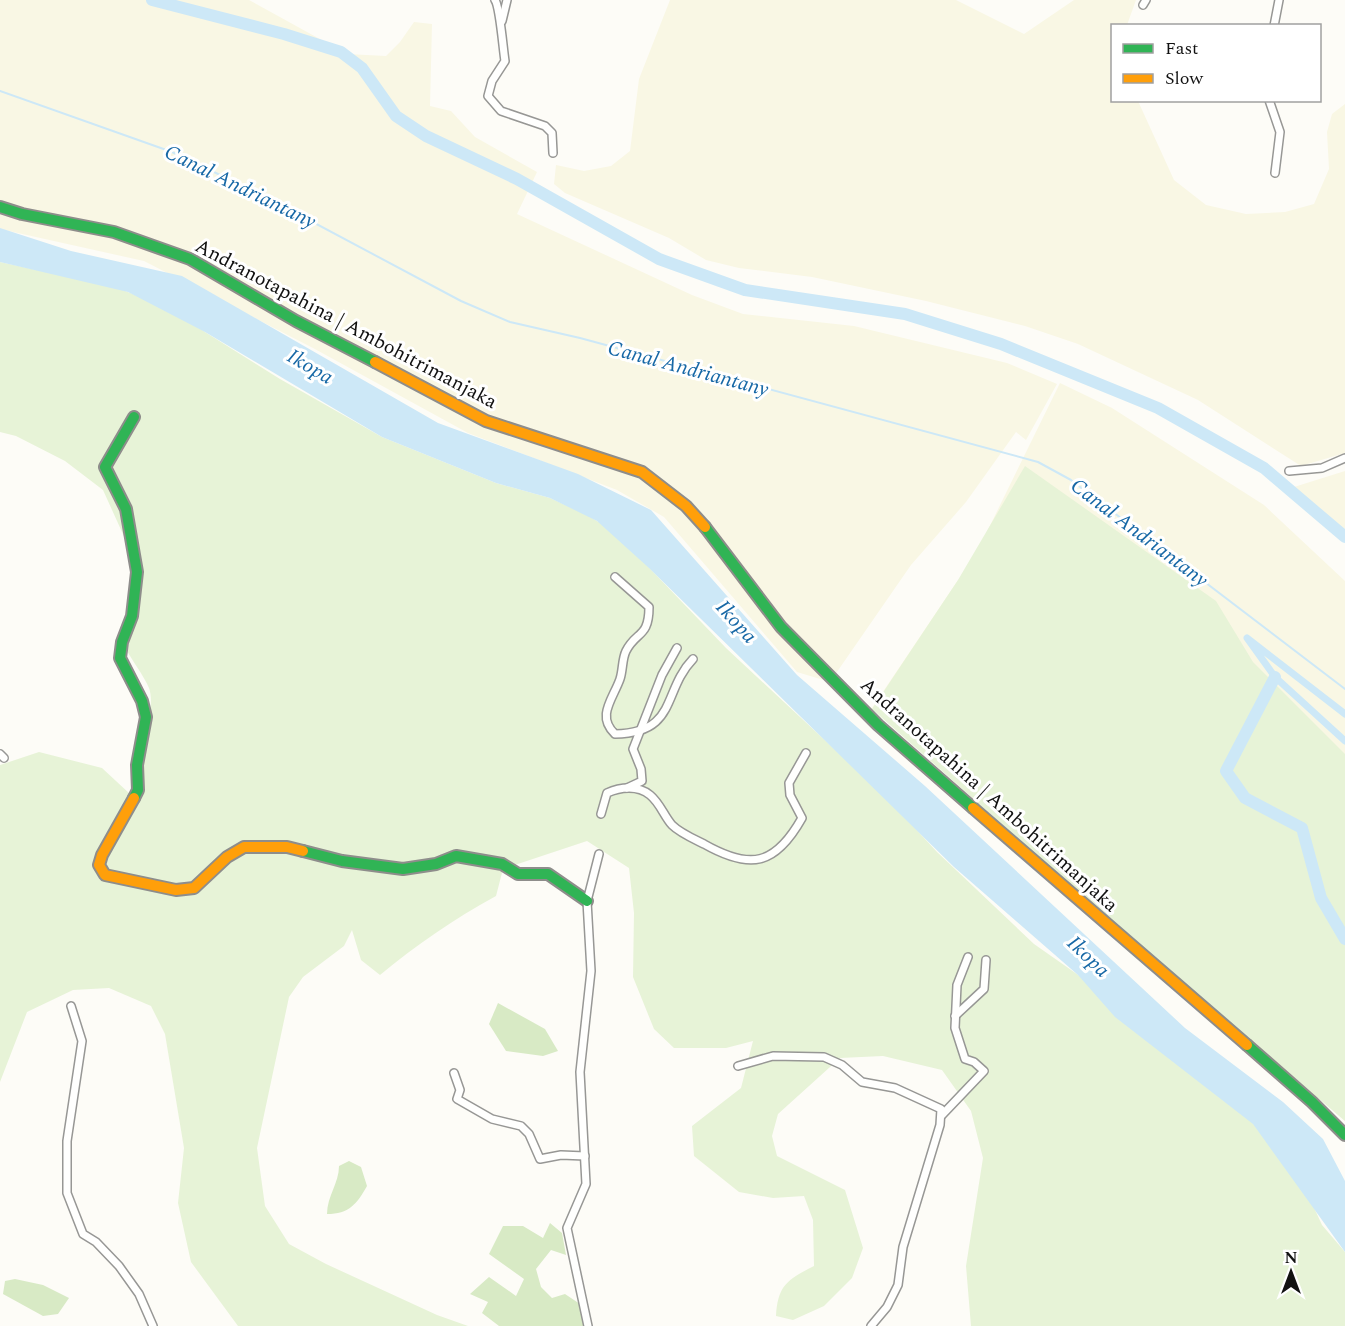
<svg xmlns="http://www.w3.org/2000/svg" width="1345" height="1326" viewBox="0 0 1345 1326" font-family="Spectral,serif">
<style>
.farmland{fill:#f9f7e4}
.green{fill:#e7f3d7}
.forest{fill:#d8eac5}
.water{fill:#cde8f7}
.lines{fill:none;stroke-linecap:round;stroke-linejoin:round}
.stream{stroke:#cde8f7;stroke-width:2}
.canal{stroke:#cde8f7;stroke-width:7}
.river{stroke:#cde8f7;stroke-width:12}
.street-casing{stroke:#979795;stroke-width:10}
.fast-casing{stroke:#8e8d8b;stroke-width:14}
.slow-casing{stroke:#8e8d8b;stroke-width:14}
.street{stroke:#fffffe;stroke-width:7}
.fast{stroke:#30b455;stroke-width:10}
.slow{stroke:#ff9f0a;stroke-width:10}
.labels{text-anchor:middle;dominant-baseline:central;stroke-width:6;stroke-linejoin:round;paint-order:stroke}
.street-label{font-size:20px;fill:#111;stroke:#fff}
.water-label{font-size:21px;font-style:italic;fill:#1768a6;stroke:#fff}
</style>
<rect width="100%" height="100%" fill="#fdfcf7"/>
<g class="farmland">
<polygon points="0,0 249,0 347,54 386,56 400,42 414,22 432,24 430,106 451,111 475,137 537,172 517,214 692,295 743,314 854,326 1007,363 1057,384 1026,440 1016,432 966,502 911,565 830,682 797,672 664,517 617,490 468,433 313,348 144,261 0,229"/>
<polygon points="670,0 956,0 1024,34 1074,0 1136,0 1127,25 1112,26 1112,100 1138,101 1174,180 1206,205 1246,214 1285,212 1314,204 1329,169 1327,132 1332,114 1345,104 1345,453 1301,466 1198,400 1078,344 1025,326 926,301 812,277 739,268 706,260 669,238 565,193 554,184 556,165 584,171 611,166 630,151 639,79"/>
<polygon points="1060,383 1112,408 1264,505 1345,581 1345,1121 1066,881 872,708 977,552"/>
<polygon points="1345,471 1345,532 1294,487"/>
</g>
<g class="green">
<path d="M 0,262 L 115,287 L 176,311 L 205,332 L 280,379 L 382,437 L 496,483 L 550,498 L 587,515 L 615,532 L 726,648 L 889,800 L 937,852 L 1034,944 L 1084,979 L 1247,1109 L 1299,1175 L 1322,1225 L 1345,1252 L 1345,1326 L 971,1326 L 966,1266 L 983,1158 L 971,1111 L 942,1070 L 883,1056 L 840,1058 L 778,1114 L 772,1136 L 777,1156 L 845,1190 L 863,1248 L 852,1278 L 824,1306 L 793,1320 L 776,1316 C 778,1285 787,1280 814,1266 L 813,1220 L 804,1196 L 773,1198 L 739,1192 L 694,1156 L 692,1126 L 741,1088 L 753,1041 L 726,1048 L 674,1048 L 654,1029 L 633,977 L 634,913 L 629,868 L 587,841 L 503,869 L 496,896 C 454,919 416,945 380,975 L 361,960 L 352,930 L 344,946 L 303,977 L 289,997 L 257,1148 L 265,1206 L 289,1244 L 326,1264 L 437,1315 L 468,1326 L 238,1326 L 191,1262 L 178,1203 L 184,1148 L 165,1034 L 151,1006 L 109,988 L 73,990 L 27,1012 L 0,1082 L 0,765 L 39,752 L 102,768 L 130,794 C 138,773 157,709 149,688 C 143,674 132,661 125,647 L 141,574 L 103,490 L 65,461 L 16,436 L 0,432 Z"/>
<polygon points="1025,466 1216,601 1253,662 1345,754 1345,1121 1091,903 872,709 958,580"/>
</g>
<g class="forest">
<polygon points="498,1003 545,1029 558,1051 543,1056 506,1051 489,1024"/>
<path d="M 349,1161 L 361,1167 L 367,1186 C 357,1204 349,1214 327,1214 C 327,1196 339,1183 339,1166 Z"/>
<polygon points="550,1223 562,1233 566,1255 551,1250 536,1269 541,1287 552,1298 565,1294 580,1304 585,1326 499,1326 482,1313 488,1302 470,1294 489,1277 516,1296 524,1279 489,1254 503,1226 523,1226 543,1238"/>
<polygon points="15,1279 43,1285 69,1298 58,1314 43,1316 3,1294 5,1281"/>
</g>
<polygon class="water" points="0,228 71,251 182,276 438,423 578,474 651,510 797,675 925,786 1185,1028 1283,1102 1323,1139 1345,1181 1345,1252 1253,1124 1115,1017 1078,975 954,867 649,568 597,521 550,498 496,483 382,437 205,332 128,292 0,262"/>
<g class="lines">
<polyline class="stream" points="0,91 172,152 262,195 461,301 510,322 580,338 1038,462 1071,480 1345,689"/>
<polyline class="canal" points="1345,714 1247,638 1275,677 1345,741"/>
<g class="river">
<polyline points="152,0 284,34 341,52 362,68 396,116 426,136 517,179 659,259 745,290 905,314 1001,344 1158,408 1264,468 1345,537"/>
<polyline points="1275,677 1226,771 1245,798 1302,828 1321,898 1345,939"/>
</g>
<defs>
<g id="street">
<path d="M 495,0 C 500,7 503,49 505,61 L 492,81 L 488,96 L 501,111 L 545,126 L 552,133 L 553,153"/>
<polyline points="1143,5 1146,0"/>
<polyline points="502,21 507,0"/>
<polyline points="1274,26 1279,0"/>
<polyline points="1269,100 1280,132 1275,173"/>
<polyline points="1289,471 1322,468 1345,458"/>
<path d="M 615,577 L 649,607 C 649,638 636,631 626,651 C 622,659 623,670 620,679 C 613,699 596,716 615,734 C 678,733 662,691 693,659"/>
<polyline points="0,754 4,758"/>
<polyline points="627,788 642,781 641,769 633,749 662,675 677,648"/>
<path d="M 601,814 L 607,793 C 620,787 638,785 650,795 C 660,803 664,816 672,825 C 680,833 694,839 704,844 C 750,870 775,866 802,818 L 790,795 L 789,783 L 806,753"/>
<polyline points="71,1006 82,1041 67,1141 67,1193 83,1234 96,1242 119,1266 139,1294 153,1326"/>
<polyline points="955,1016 984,989 986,960"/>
<polyline points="738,1066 773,1056 824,1057 842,1065 862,1082 895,1088 941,1109 940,1125 903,1247 898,1285 887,1307 871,1326"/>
<polyline points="454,1073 460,1090 457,1099 492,1119 521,1126 529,1134 540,1159 561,1155 585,1156"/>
<polyline points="942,1115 984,1071 974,1062 965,1059 955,1028 957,985 968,957"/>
<polyline points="588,1326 567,1228 586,1184 580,1072 591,971 587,901 599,854"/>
</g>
<g id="fast">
<polyline points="0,207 22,214 114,232 190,259 296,321 375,362"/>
<polyline points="705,527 781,627 878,725 973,808"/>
<polyline points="134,798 138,790 137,765 146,717 142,701 120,658 122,642 132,616 137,572 126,509 105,467 134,417"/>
<polyline points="303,851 342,861 403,869 436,864 456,856 502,864 518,874 548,874 587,901"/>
<polyline points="1247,1045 1312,1102 1345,1135"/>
</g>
<g id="slow">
<polyline points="375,362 486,421 642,472 686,506 705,527"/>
<polyline points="134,798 102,855 99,865 105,875 176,890 194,888 227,857 244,847 287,847 303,851"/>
<polyline points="973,808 1247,1045"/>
</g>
</defs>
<use href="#street" class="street-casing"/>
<use href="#fast" class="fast-casing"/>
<use href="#slow" class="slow-casing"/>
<use href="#street" class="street"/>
<use href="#fast" class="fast"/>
<use href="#slow" class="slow"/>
</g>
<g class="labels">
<g class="street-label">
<text transform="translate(346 324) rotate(28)">Andranotapahina | Ambohitrimanjaka</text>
<text transform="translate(989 795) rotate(42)">Andranotapahina | Ambohitrimanjaka</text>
</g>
<g class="water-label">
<text transform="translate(240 187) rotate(26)">Canal Andriantany</text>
<text transform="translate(310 367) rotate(30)">Ikopa</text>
<text transform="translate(688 369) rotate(15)">Canal Andriantany</text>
<text transform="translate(1139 533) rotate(37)">Canal Andriantany</text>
<text transform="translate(736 622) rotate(48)">Ikopa</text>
<text transform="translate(1088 957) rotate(44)">Ikopa</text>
</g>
</g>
<rect x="1111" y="24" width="210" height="78" fill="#ffffff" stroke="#a0a0a0" stroke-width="1.5"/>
<rect x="1123" y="44" width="30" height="9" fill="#30b455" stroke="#a0a0a0" stroke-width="1.5"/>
<text x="1165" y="54" font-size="18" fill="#111111">Fast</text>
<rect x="1123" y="74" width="30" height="9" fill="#ff9f0a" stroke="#a0a0a0" stroke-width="1.5"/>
<text x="1165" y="84" font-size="18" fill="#111111">Slow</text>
<g transform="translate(1291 1272)" stroke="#ffffff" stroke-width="4.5" paint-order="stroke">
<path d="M0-4.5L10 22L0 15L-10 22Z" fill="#111111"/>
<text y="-9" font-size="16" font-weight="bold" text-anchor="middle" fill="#111111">N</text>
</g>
</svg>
